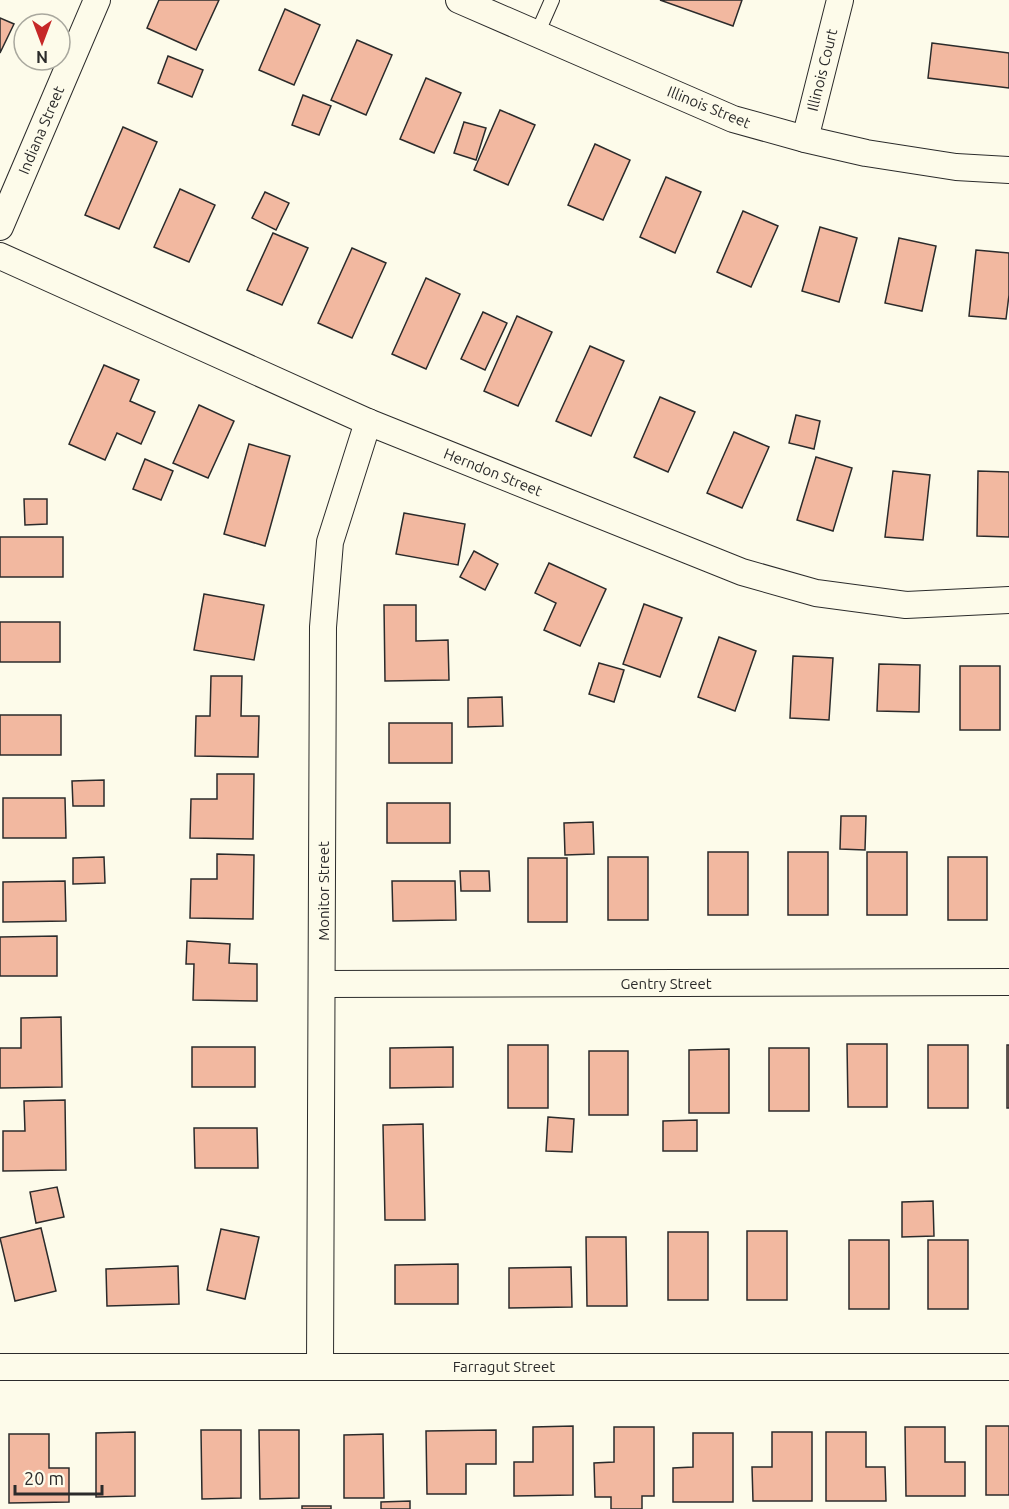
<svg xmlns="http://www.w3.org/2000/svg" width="1009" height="1509" viewBox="0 0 1009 1509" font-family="Ubuntu,sans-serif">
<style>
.building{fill:#f2b8a0;stroke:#2b2b2b;stroke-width:1.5}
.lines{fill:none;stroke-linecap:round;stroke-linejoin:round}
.lane-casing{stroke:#2b2b2b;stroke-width:16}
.street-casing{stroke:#2b2b2b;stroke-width:28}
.lane{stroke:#fdfbea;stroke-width:14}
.street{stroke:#fdfbea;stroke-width:26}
.labels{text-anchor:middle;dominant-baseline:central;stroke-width:4.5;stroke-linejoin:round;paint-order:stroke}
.street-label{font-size:15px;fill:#2b2b2b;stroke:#fdfbea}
</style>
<rect width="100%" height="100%" fill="#fdfbea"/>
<g class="building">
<polygon points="159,0 219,0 196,50 147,28"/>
<polygon points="660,0 742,0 733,26"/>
<polygon points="285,9 320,25 294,85 259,70"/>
<polygon points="0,18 14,24 0,53"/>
<polygon points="357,40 392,55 366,115 331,100"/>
<polygon points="932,43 1009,53 1009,88 928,78"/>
<polygon points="168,56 203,70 192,97 158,83"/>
<polygon points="426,78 461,93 434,153 400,139"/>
<polygon points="303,95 331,106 319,135 292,125"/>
<polygon points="500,110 535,125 508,185 474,170"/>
<polygon points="464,122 486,128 476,160 454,153"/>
<polygon points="123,127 157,142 119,229 85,215"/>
<polygon points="595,144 630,160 603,220 568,205"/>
<polygon points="666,177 701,192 675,253 640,237"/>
<polygon points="180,189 215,205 189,262 154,247"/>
<polygon points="265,192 289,203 276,230 252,218"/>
<polygon points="743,211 778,226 751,287 717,272"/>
<polygon points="820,227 857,238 839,302 802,291"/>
<polygon points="273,233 308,248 282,305 247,290"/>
<polygon points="899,238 936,246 922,311 885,303"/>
<polygon points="352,248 386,263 352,338 318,323"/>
<polygon points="976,250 1009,253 1009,295 1006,319 969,316"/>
<polygon points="426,278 460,294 426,369 392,354"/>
<polygon points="483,312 507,323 485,370 461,359"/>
<polygon points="517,316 552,332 518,406 484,391"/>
<polygon points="590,346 624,361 591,436 556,421"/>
<polygon points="104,365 139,380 130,401 155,412 141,444 117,433 105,460 69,444"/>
<polygon points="660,397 695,412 668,472 634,457"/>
<polygon points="199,405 234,421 208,478 173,463"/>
<polygon points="796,415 820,421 814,449 789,443"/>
<polygon points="734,432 769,447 742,508 707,493"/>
<polygon points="249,444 290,456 265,546 224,534"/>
<polygon points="816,457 852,468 833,531 797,520"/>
<polygon points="145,459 173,471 161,500 133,489"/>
<polygon points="893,471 930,475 923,540 885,537"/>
<polygon points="978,471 1009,472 1009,537 977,536"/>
<polygon points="24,499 47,499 47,524 25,525"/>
<polygon points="404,513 465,524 458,565 396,554"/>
<rect x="0" y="537" width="63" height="40"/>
<polygon points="474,551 498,564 485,590 460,577"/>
<polygon points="549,563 606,589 580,646 544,630 556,603 535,593"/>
<polygon points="204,594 264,605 254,660 194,650"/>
<polygon points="644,604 682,618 660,677 623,664"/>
<polygon points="384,605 416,605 416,641 448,640 449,680 385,681"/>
<rect x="0" y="622" width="60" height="40"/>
<polygon points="719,637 756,651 735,711 698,697"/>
<polygon points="793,656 833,658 829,720 790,718"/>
<polygon points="599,663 624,670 614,702 589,694"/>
<polygon points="879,664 920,665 919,712 877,711"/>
<rect x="960" y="666" width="40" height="64"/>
<polygon points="211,676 242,676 241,716 259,716 258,757 195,756 196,716 210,716"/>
<polygon points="502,697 503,726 468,727 468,698"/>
<rect x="0" y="715" width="61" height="40"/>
<rect x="389" y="723" width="63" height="40"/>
<polygon points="217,774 254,774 253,839 190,838 191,799 217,799"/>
<polygon points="104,780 104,806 73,806 72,781"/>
<polygon points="3,798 65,798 66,838 3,838"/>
<rect x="387" y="803" width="63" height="40"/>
<polygon points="841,816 866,816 865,850 840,849"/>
<polygon points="593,822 594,854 565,855 564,823"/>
<rect x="708" y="852" width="40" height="63"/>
<rect x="788" y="852" width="40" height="63"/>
<rect x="867" y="852" width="40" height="63"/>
<polygon points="217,854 254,855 253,919 190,918 191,879 217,879"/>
<polygon points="104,857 105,883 73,884 73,858"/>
<rect x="608" y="857" width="40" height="63"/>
<rect x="948" y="857" width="39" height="63"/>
<rect x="528" y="858" width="39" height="64"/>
<polygon points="460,871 489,871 490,891 461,891"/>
<polygon points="65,881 66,921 3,922 3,882"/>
<polygon points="392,881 455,881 456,920 393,921"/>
<polygon points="57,936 57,976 0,976 0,937"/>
<polygon points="187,941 230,944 229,963 257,964 257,1001 193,1000 194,964 186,964"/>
<polygon points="61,1017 62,1087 0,1088 0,1048 21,1048 21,1018"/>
<polygon points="847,1044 887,1044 887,1107 848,1107"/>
<rect x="508" y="1045" width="40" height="63"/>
<rect x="928" y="1045" width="40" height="63"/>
<rect x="1007" y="1045" width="2" height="63"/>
<rect x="192" y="1047" width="63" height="40"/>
<polygon points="453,1047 453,1087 390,1088 390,1048"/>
<rect x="769" y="1048" width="40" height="63"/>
<polygon points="729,1049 729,1113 689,1113 689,1050"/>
<rect x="589" y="1051" width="39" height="64"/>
<polygon points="65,1100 66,1170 3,1171 3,1131 25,1131 24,1101"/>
<polygon points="548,1117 574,1119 572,1152 546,1151"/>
<polygon points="697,1120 697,1151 663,1151 663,1121"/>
<polygon points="423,1124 425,1220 385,1220 383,1125"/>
<polygon points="194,1128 257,1128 258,1168 195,1168"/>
<polygon points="57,1187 64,1217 36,1223 30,1192"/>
<polygon points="933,1201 934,1236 902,1237 902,1202"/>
<polygon points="41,1228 56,1291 15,1301 0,1238"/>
<polygon points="221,1229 259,1237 245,1299 207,1290"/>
<rect x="747" y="1231" width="40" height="69"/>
<rect x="668" y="1232" width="40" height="68"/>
<polygon points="586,1237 626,1237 627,1306 587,1306"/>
<rect x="849" y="1240" width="40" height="69"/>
<rect x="928" y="1240" width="40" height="69"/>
<polygon points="458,1264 458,1304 395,1304 395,1265"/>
<polygon points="178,1266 179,1304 107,1306 106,1269"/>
<polygon points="571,1267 572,1307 509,1308 509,1268"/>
<polygon points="573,1426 573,1495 514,1496 514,1462 533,1462 533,1427"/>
<rect x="986" y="1426" width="23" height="69"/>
<polygon points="614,1427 654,1427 654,1496 642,1496 642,1509 611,1509 611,1497 595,1497 594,1463 614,1462"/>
<polygon points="905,1427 945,1427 945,1462 965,1462 965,1496 906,1496"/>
<polygon points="201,1430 241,1430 241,1498 202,1499"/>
<polygon points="259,1430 299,1430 299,1498 260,1499"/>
<polygon points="496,1430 496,1464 466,1464 466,1494 427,1494 426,1431"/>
<polygon points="135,1432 135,1496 96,1497 96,1433"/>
<polygon points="772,1432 812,1432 812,1501 753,1501 752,1467 772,1467"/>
<polygon points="826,1432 866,1432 866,1467 885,1467 886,1501 826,1501"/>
<polygon points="693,1433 733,1433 733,1502 673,1502 673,1468 693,1467"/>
<polygon points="9,1434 49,1434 49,1468 69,1468 69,1502 9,1503"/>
<polygon points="383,1434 384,1498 344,1498 344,1435"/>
<polygon points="410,1501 410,1509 381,1509 381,1502"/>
<rect x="302" y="1506" width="29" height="3"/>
</g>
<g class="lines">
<defs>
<polyline id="lane" points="537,34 552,0"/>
<g id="street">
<polyline points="459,0 733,119 805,139 866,153 956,167 1009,170"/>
<polyline points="805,139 840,0"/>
<polyline points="0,227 97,0"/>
<polyline points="0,256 368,422 742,572 816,593 906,605 1009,600"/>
<polyline points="323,984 1009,982"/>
<polyline points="320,1366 323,627 330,542 368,422"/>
<polyline points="0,1367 1009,1367"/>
</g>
</defs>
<use href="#lane" class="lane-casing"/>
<use href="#street" class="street-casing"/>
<use href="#lane" class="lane"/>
<use href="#street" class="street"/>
</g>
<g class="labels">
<g class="street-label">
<text transform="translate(822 70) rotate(-76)">Illinois Court</text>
<text transform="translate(709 107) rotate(22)">Illinois Street</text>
<text transform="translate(41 130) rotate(-67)">Indiana Street</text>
<text transform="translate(493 472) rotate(22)">Herndon Street</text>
<text transform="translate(323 891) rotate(-90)">Monitor Street</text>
<text x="666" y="983">Gentry Street</text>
<text x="504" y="1366">Farragut Street</text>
</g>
</g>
<g transform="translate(42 42) rotate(180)"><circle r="28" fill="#fdfbea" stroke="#a9a89e" stroke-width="1.5"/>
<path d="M0-4.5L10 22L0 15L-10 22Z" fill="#c62828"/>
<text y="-9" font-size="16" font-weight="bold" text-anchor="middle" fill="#2b2b2b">N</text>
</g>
<path d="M15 1485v9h87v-9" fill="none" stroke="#2b2b2b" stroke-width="3"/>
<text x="24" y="1485" font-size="18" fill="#2b2b2b" stroke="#fdfbea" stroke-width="4.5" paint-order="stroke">20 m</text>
</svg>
